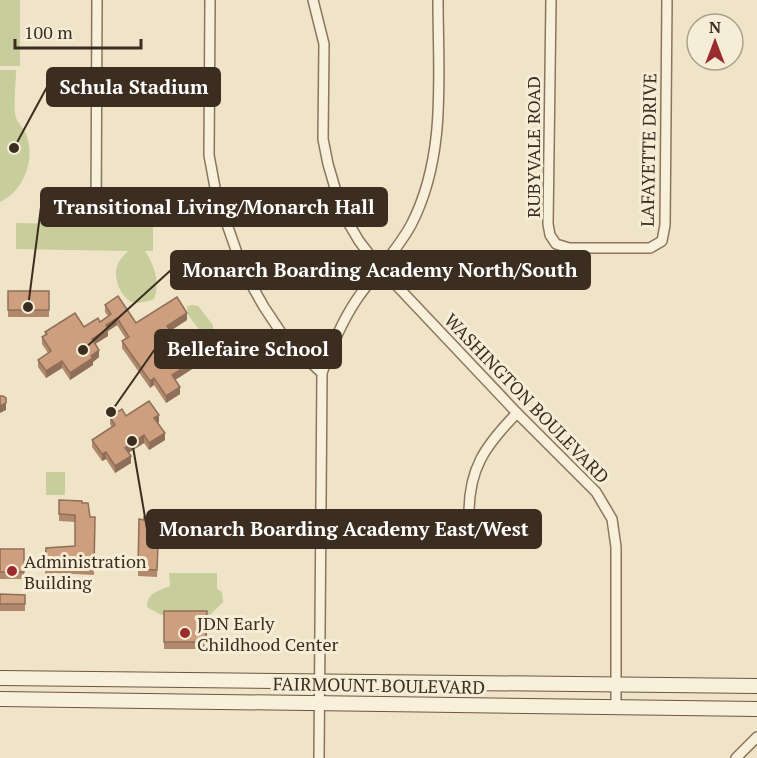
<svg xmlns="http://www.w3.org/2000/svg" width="757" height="758" viewBox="0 0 757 758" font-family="'PT Serif',serif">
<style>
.green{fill:#c7cd9b}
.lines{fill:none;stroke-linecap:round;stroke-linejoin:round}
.minor-casing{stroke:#8b755d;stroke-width:12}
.secondary-casing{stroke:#6d5640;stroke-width:16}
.minor{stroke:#f9f0db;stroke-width:9}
.secondary{stroke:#f9f0db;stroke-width:14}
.wall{fill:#b0896c}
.shaded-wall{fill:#906f58}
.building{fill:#cd9f7e;stroke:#906f58;stroke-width:1.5}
.poi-dot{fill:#9a2c2d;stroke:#f6edd7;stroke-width:2}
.labels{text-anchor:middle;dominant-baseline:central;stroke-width:6;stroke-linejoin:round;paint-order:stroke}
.street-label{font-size:18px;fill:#3b2d20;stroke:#f6edd7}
.poi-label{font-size:18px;fill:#3b2d20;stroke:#f6edd7;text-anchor:start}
.leader{fill:none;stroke:#3b2d20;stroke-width:2}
.callout-dot{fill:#3b2d20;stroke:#f6edd7;stroke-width:2}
.callout{fill:#3b2d20;stroke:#3b2d20;stroke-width:2}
.callout-label{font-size:20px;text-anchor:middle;font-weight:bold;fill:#fff}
</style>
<rect width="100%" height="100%" fill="#efe3c8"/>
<g class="green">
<rect x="0" y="0" width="20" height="66"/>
<path d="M 0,70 L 16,70 C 16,82 13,108 16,118 C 18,124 24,128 26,134 C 36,159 24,191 0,202 Z"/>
<path d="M 16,223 L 153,226 L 153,251 L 145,251 C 155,266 160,283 154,299 C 148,301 140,303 135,303 C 121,300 113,278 117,266 C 119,260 124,255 128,251 L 16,249 Z"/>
<polygon points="192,305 198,306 213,325 213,350 202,349 202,333 188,315 187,306"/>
<rect x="46" y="472" width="19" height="23"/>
<path d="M 169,573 L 217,573 L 217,589 L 222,592 L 223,602 L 210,615 L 161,615 L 147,607 C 147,593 158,591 170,586 Z"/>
</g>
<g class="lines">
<defs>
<g id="minor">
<polyline points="97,0 96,220 200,220 222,214"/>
<polyline points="210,0 209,155 216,193 243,270 264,307 286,340 322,373 319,758"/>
<polyline points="313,0 324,44 323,139 328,164 342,212 359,241 380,268 517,413 596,492 612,519 616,547 616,706"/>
<polyline points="551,0 548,224 550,235 556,244 569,248 650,248 662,241 665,225 667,0"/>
<path d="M 322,373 C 332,346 341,323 357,299 C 374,274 397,251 411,225 C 447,156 438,75 438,0"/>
<circle cx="470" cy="528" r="11"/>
<path d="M 469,517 C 468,469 485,446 517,413"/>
<polyline points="736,758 757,737"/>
</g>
<g id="secondary">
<polyline points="0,678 757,686"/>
<polyline points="0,699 757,709"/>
</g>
</defs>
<use href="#minor" class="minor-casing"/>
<use href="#secondary" class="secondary-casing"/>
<use href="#minor" class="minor"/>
<use href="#secondary" class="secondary"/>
</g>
<g class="wall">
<rect x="8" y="291" width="41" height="26"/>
<polygon points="105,305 136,323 187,320 170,331 180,346 203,362 175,380 180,394 166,403 154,385 150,388 122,348 122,341 126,339 117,325 108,331 108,336 95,344 99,357 93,362 93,365 70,380 62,368 46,378 38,367 38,360 48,353 42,344 42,337 45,335 45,332 84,327 100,322 108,316 105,312"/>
<polygon points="126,416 159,422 158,423 165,440 149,450 144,443 128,453 131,463 115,473 106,459 102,461 92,447 92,440 112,427 110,424 110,417"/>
<polygon points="59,500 82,503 90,517 95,517 94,575 54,573 54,575 45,575 46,548 75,546 75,522 59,521"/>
<polygon points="154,520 159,520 157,577 138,576 138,569"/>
<rect x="0" y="549" width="24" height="30"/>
<polygon points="0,594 25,595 25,611 0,611"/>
<polygon points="164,611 207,611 206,649 164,649"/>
</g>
<g class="shaded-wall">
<polygon points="187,313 187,320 167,333 167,326"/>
<polygon points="117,318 117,325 108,331 108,336 92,346 92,339 106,325"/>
<polygon points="99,350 99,357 93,362 93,365 70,380 70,373"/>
<polygon points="203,355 203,362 172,382 172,375"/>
<polygon points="62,361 62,368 46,378 46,371"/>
<polygon points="154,378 154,385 150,388 150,381"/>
<polygon points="180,387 180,394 166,403 166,396"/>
<polygon points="6,403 6,410 0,413 0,406"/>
<polygon points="159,415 159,422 154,425 154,418"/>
<polygon points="165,433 165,440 149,450 149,443"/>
<polygon points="144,435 144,443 125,455 125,448"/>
<polygon points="106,452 106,459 102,461 102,454"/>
<polygon points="131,456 131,463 115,473 115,466"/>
</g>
<g class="building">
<rect x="8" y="291" width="41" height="19"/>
<polygon points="118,296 136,323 177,297 187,313 167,326 180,346 192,338 203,355 172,375 180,387 166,396 154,378 150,381 122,341 129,337 117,318 106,325 108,329 92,339 99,350 91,356 93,358 70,373 62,361 46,371 38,360 51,351 42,337 47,334 45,332 75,313 84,327 98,318 100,322 111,314 105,305"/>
<polygon points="0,396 3,396 6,398 6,403 0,406"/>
<polygon points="149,401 159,415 154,418 165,433 149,443 144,435 125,448 131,456 115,466 106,452 102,454 92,440 115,425 110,417 122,409 126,416"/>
<polygon points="59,500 82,501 82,503 88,503 90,517 95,517 94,568 54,566 54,568 45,568 46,548 75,546 75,515 59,514"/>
<polygon points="144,517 154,518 154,520 159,520 157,570 138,569 139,519 144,520"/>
<rect x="0" y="549" width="24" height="23"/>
<polygon points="0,594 25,595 25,604 0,604"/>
<polygon points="164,611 207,611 206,642 164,642"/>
</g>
<g class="poi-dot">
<circle cx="12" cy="571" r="6"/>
<circle cx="185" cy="633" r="6"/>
</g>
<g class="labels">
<g class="street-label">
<text transform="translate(533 147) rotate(-90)">RUBYVALE ROAD</text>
<text transform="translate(648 150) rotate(-89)">LAFAYETTE DRIVE</text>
<text transform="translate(527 398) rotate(46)">WASHINGTON BOULEVARD</text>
<text transform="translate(379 685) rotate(1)">FAIRMOUNT BOULEVARD</text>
</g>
<g class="poi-label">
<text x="24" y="561">Administration<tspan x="24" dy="21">Building</tspan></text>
<text x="197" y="623">JDN Early<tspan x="197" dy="21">Childhood Center</tspan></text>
</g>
</g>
<path class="leader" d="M14 148L47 87M28 307L41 207M83 350L171 270M111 412L155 349M132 441L147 529"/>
<g class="callout-dot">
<circle cx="14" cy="148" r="6"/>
<circle cx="28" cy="307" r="6"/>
<circle cx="83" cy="350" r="6"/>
<circle cx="111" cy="412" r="6"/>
<circle cx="132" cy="441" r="6"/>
</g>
<g class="callout">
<rect x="47" y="68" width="173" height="38" rx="6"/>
<rect x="41" y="188" width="346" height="38" rx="6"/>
<rect x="171" y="251" width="419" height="38" rx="6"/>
<rect x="155" y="330" width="186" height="38" rx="6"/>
<rect x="147" y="510" width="394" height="38" rx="6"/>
</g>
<g class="callout-label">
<text x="134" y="94">Schula Stadium</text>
<text x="214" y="214">Transitional Living/Monarch Hall</text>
<text x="380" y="277">Monarch Boarding Academy North/South</text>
<text x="248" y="356">Bellefaire School</text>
<text x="344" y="536">Monarch Boarding Academy East/West</text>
</g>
<g transform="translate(715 42)"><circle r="28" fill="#f6edd7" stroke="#aba08e" stroke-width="1.5"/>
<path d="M0-4.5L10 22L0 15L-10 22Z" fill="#9a2c2d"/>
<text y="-9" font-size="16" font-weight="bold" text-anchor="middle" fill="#3b2d20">N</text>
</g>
<path d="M15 39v9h126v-9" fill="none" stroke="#3b2d20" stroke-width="3"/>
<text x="24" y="39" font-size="18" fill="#3b2d20" stroke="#f6edd7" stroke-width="4.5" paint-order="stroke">100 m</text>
</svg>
